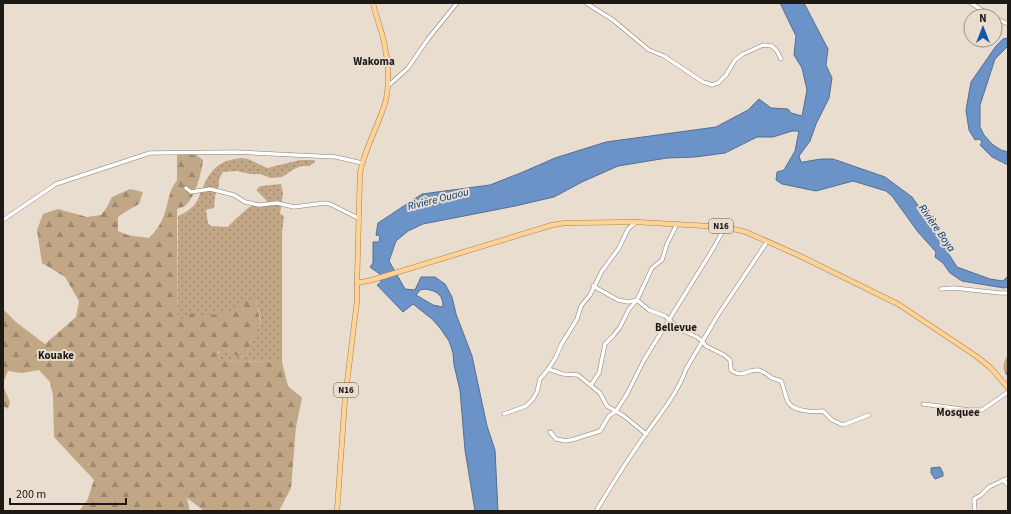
<svg xmlns="http://www.w3.org/2000/svg" width="1011" height="514" viewBox="0 0 1011 514" font-family="'Source Sans 3',sans-serif">
<style>
.grass{fill:url(#grass-dots)}
.forest{fill:url(#forest-firs)}
.water{fill:#6c93c7;stroke:#546e91;fill-rule:evenodd}
.lines{fill:none;stroke-linecap:round;stroke-linejoin:round}
.minor-casing{stroke:#8a7f73;stroke-width:4.5}
.major-casing{stroke:#af7e3f;stroke-width:5.5}
.minor{stroke:#fff;stroke-width:3.5}
.major{stroke:#fed39a;stroke-width:4.5}
.labels{text-anchor:middle;dominant-baseline:central;stroke-width:4;stroke-linejoin:round;paint-order:stroke}
.shield{fill:#e9ddd0;stroke:#5a544c;stroke-width:1}
.shield-label{font-size:9px;font-weight:bold;fill:#1d1914}
.neighbourhood-label{font-size:11px;font-weight:bold;fill:#1d1914;stroke:#e9ddd0}
.water-label{font-size:11px;font-style:italic;fill:#003674;stroke:#e9ddd0}
</style>
<defs>
<pattern id="grass-dots" width="8" height="8" patternUnits="userSpaceOnUse"><rect width="8" height="8" fill="#c2a787"/><path d="M2 2h.1M6 6h.1" fill="none" stroke="#9d876d" stroke-width="1.8" stroke-linecap="round"/></pattern>
<pattern id="forest-firs" width="22" height="20" patternUnits="userSpaceOnUse"><rect width="22" height="20" fill="#c2a787"/><path d="M5 1l3.5 6h-7zM16 11l3.5 6h-7z" fill="#9d876d"/></pattern>
</defs>
<rect width="100%" height="100%" fill="#e9ddd0"/>
<path class="grass" d="M 242,158 L 248,159 L 267,168 L 300,160 L 315,160 L 314,163 L 309,166 L 302,166 L 294,169 L 282,177 L 270,178 L 261,174 L 250,174 L 237,171 L 223,172 L 219,179 L 219,185 L 215,196 L 214,208 L 206,210 L 208,223 L 211,226 L 228,227 C 231,223 246,209 251,206 C 256,203 262,204 267,203 L 266,200 L 257,191 L 257,189 L 261,186 L 281,184 L 283,193 L 280,214 L 284,216 L 282,233 L 282,362 L 222,361 L 218,355 L 221,348 L 227,349 L 238,357 L 246,356 L 253,335 L 261,324 L 260,316 L 256,301 L 229,314 L 178,323 L 178,216 C 185,213 193,208 197,201 C 200,197 200,191 203,187 C 212,167 221,160 242,158 Z"/>
<g class="forest">
<path d="M 177,152 L 196,155 L 203,160 C 202,172 195,197 186,205 C 184,207 180,208 177,209 L 178,322 L 191,313 L 201,317 L 227,312 L 251,300 L 256,301 L 261,324 L 253,335 L 246,356 L 238,357 L 227,349 L 218,352 L 218,355 L 223,361 L 282,362 L 288,386 L 302,398 L 296,427 L 291,488 L 279,511 L 204,511 L 187,498 L 190,511 L 79,511 L 87,501 L 94,480 L 54,437 L 53,396 L 50,382 L 39,370 L 22,373 L 8,371 L 3,383 L 3,309 L 16,322 L 45,344 L 76,317 L 79,301 L 65,277 L 42,263 L 37,230 L 43,214 L 58,209 L 87,217 L 101,215 L 107,207 L 112,197 L 130,189 L 143,192 L 139,204 L 125,212 L 118,217 L 118,231 L 128,235 L 149,238 C 155,232 161,224 164,215 C 169,201 168,192 177,180 Z"/>
<path d="M 1008,355 L 1008,377 C 1001,370 1003,362 1008,355 Z"/>
<polygon points="3,386 10,402 8,409 3,406"/>
</g>
<g class="water">
<path d="M 780,3 L 804,3 L 828,49 L 826,65 L 832,78 L 829,98 L 816,124 L 810,141 L 799,156 L 801,162 L 803,162 L 821,159 L 833,159 L 885,177 L 912,197 L 927,218 L 936,227 L 936,234 L 957,267 L 990,279 L 1003,281 L 1008,276 L 1008,287 L 1004,288 L 962,281 L 950,273 L 943,263 L 935,257 L 936,252 L 918,232 L 892,196 L 886,191 L 853,181 L 816,191 L 782,184 L 776,180 L 777,172 L 784,170 L 795,151 L 799,131 L 792,131 L 773,137 L 757,137 L 725,153 L 695,157 L 667,158 L 618,166 L 582,182 L 554,197 L 515,206 L 423,224 L 408,231 L 396,241 L 389,261 L 405,289 L 415,290 L 421,277 L 435,277 L 445,284 L 452,297 L 456,314 L 472,356 L 487,426 L 495,450 L 498,511 L 475,511 L 465,450 L 460,390 L 454,365 L 453,353 L 449,341 L 440,328 L 432,319 L 413,304 L 403,312 L 377,285 L 381,282 L 381,275 L 370,267 L 373,263 L 373,242 L 379,242 L 380,236 L 376,235 L 378,223 L 422,194 L 490,185 L 523,172 L 555,158 L 606,142 L 716,127 L 748,110 L 759,99 L 771,108 L 788,109 L 791,113 L 802,116 L 807,90 L 802,68 L 794,55 L 796,36 ZM 425,289 C 437,291 443,294 443,307 L 433,305 L 416,295 L 420,290 Z"/>
<polygon points="1008,38 1008,46 995,59 980,105 980,127 984,135 992,144 1001,150 1008,152 1008,165 992,157 980,145 982,142 979,139 975,140 969,130 966,110 971,82 996,46 1003,39"/>
<polygon points="940,467 943,473 943,476 935,479 931,473 931,468"/>
</g>
<g class="lines">
<defs>
<g id="minor">
<polyline points="586,3 613,20 649,50 664,56 703,82 712,85 718,83 726,75 735,60 743,54 763,45 772,46 777,51 781,59"/>
<polyline points="971,3 991,16"/>
<polyline points="995,18 1008,24"/>
<polyline points="388,86 408,68 428,39 457,3"/>
<polyline points="186,188 191,192 210,189 234,195 245,202 259,205 277,203 294,207 325,203 330,204 360,219"/>
<polyline points="3,220 56,184 150,153 236,152 336,157 362,163"/>
<path d="M 593,286 L 618,300 L 628,302 L 637,300 L 649,310 L 665,316 L 681,330 L 697,337 L 702,341 L 706,346 L 724,355 L 730,360 L 731,370 C 742,379 747,369 758,370 C 764,371 767,375 772,378 C 775,379 778,380 781,381 C 784,387 785,396 788,402 C 794,412 813,412 823,411 L 832,420 L 843,425 L 869,415"/>
<polyline points="941,289 954,288 1000,293 1008,293"/>
<polyline points="548,369 563,374 578,375 600,393 607,406 624,416 646,434"/>
<polyline points="591,385 599,373 605,344 613,336 620,327 629,309 637,300 652,268 662,260 667,244 677,224"/>
<polyline points="923,404 969,410 982,410 1008,392"/>
<polyline points="504,414 526,406 533,399 537,392 540,379 547,371 556,357 561,345 577,319 581,306 590,295 602,271 619,248 628,229 636,222"/>
<polyline points="550,432 556,439 566,441 575,439 600,431 609,416 616,411 627,394 644,360 713,249 725,227"/>
<polyline points="1003,480 1008,485"/>
<path d="M 596,511 C 612,485 628,458 646,434 C 660,414 678,393 686,369 L 718,315 L 767,242"/>
<polyline points="975,511 974,499 981,495 989,487 1008,478"/>
</g>
<g id="major">
<path d="M 357,283 L 360,173 C 365,147 379,125 386,100 C 389,84 389,64 385,48 C 383,32 376,18 373,3"/>
<polyline points="337,511 345,399 357,301 357,283 372,280 552,225 565,223 636,222 725,227 746,232 800,256 898,304 976,356 991,368 1008,388"/>
</g>
</defs>
<use href="#minor" class="minor-casing"/>
<use href="#major" class="major-casing"/>
<use href="#minor" class="minor"/>
<use href="#major" class="major"/>
</g>
<g class="labels">
<g class="shield">
<rect x="709" y="219" width="24" height="14" rx="3"/>
<rect x="334" y="383" width="24" height="14" rx="3"/>
</g>
<g class="shield-label">
<text x="721" y="226">N16</text>
<text x="346" y="390">N16</text>
</g>
<g class="neighbourhood-label">
<text x="374" y="61">Wakoma</text>
<text x="676" y="327">Bellevue</text>
<text x="56" y="355">Kouake</text>
<text x="958" y="412">Mosquee</text>
</g>
<g class="water-label">
<text transform="translate(438 199) rotate(-14)">Rivière Ouaou</text>
<text transform="translate(937 228) rotate(55)">Rivière Boya</text>
</g>
</g>
<rect width="1011" height="514" fill="none" stroke="#1d1914" stroke-width="8"/>
<g transform="translate(983 28)"><circle r="19" fill="#e9ddd0" stroke="#978f85"/>
<path d="M0-3L7 15L0 10L-7 15Z" fill="#1256a6"/>
<text y="-6" font-size="11" font-weight="bold" text-anchor="middle" fill="#1d1914">N</text>
</g>
<path d="M10 498v6h116v-6" fill="none" stroke="#1d1914" stroke-width="2"/>
<text x="16" y="498" font-size="12" fill="#1d1914" stroke="#e9ddd0" stroke-width="3" paint-order="stroke">200 m</text>
</svg>
